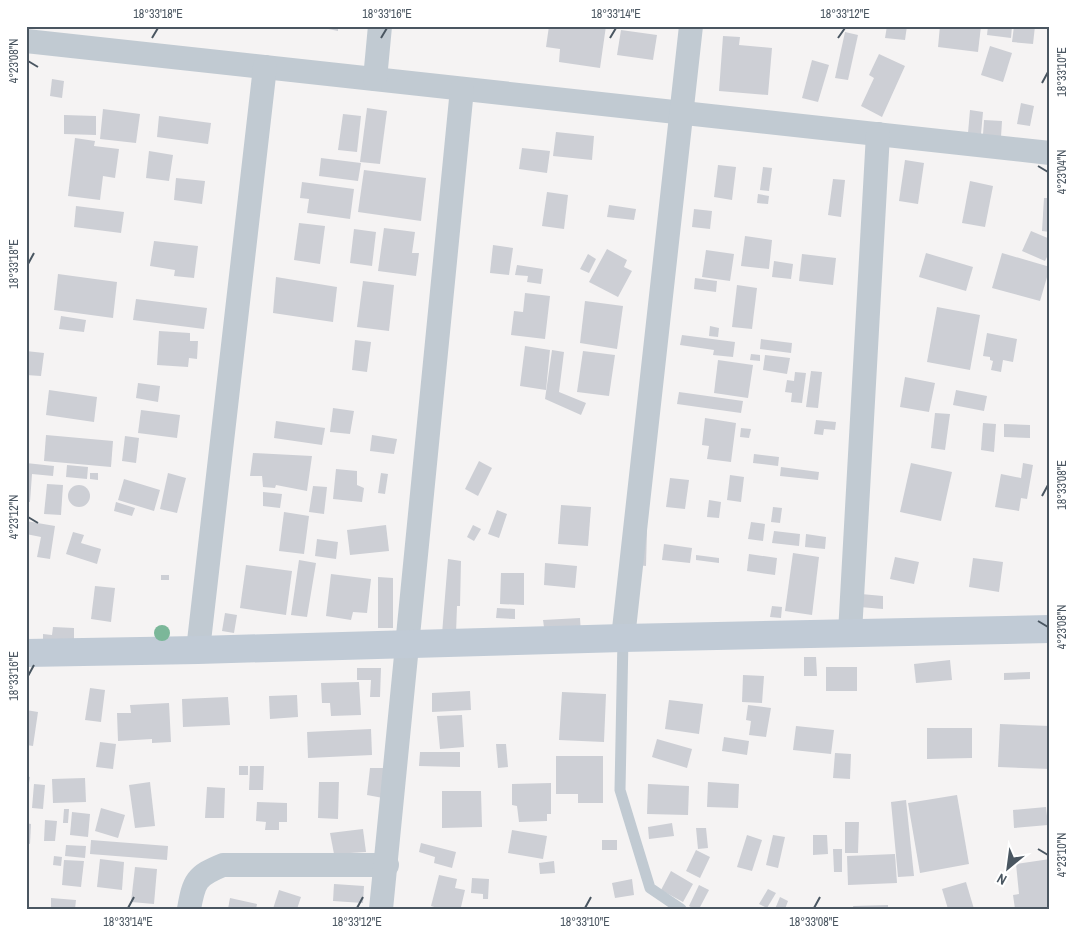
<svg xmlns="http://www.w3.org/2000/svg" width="1076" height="935" viewBox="0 0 1076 935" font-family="'Archivo Narrow',sans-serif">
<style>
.building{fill:#cdcfd5}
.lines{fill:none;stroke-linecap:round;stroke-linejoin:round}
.lane{stroke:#c1cad2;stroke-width:11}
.street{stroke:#c1cad2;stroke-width:24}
.secondary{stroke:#c1cbd6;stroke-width:28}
.tree{fill:#7bb799}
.ticks{fill:none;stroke:#4a5661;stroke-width:2}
.neatline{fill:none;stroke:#4a5661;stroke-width:2}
.ticks-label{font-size:12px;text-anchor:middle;fill:#4a5661}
</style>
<rect width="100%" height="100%" fill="#f5f3f3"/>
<g class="building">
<polygon points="314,26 338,26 338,31"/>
<polygon points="549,26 606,26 600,68 559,62 560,49 546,47"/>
<polygon points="887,26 907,26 905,40 885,38"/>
<polygon points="940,26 981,26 978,52 938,47"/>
<polygon points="988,26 1012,26 1011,38 987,35"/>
<polygon points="1014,26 1035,26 1033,44 1012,42"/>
<polygon points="621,30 657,35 653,60 617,55"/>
<polygon points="845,32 858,35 848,80 835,78"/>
<polygon points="723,36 740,37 739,45 772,48 768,95 719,91"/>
<polygon points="990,46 1012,53 1003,82 981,75"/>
<polygon points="879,54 905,66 882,117 861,106 874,78 869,75"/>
<polygon points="812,60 829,65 818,102 802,98"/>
<polygon points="52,79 64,81 62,98 50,96"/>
<polygon points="1021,103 1034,106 1030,126 1017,124"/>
<polygon points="367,108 387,111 380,164 360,162"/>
<polygon points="103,109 140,114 136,143 100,139"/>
<polygon points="970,110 983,112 981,134 968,133"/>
<polygon points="343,114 361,116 357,152 338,150"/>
<polygon points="64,115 96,116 96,135 64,134"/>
<polygon points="159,116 211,123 208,144 157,137"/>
<polygon points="984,120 1002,121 1001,137 983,135"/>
<polygon points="556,132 594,136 592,160 553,156"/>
<polygon points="75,138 95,141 94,146 119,149 115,178 103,176 100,200 68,196"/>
<polygon points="522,148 550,151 547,173 519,169"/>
<polygon points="149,151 173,155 169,181 146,178"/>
<polygon points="321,158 361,163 358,181 319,176"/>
<polygon points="905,160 924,163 918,204 899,201"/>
<polygon points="718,165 736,167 732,200 714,197"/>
<polygon points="763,167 772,168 769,191 760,190"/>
<polygon points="364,170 426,178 421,221 358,212"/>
<polygon points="176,178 205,181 202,204 174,200"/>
<polygon points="833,179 845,180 841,217 828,215"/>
<polygon points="970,181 993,186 985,227 962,223"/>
<polygon points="302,182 354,189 350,219 307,213 309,199 300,198"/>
<polygon points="547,192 568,195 564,229 542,226"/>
<polygon points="758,194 769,196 768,204 757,203"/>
<polygon points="1044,198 1050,198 1050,232 1042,231"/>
<polygon points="609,205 636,209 634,220 607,217"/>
<polygon points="76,206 124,212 121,233 74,227"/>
<polygon points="694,209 712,211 710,229 692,227"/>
<polygon points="299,223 325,226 320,264 294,260"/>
<polygon points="384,228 415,232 412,253 419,253 416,276 378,271"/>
<polygon points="354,229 376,232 372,266 350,263"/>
<polygon points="1031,231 1050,239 1050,251 1045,261 1022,251"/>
<polygon points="745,236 772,240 769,269 741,266"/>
<polygon points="154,241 198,246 194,278 174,276 175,270 150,266"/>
<polygon points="493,245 513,248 509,275 490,273"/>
<polygon points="607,249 627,260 624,267 632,271 618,297 589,282"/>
<polygon points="706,250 734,254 730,281 702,277"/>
<polygon points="926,253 973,267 966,291 919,277"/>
<polygon points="1002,253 1050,267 1040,301 992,288"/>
<polygon points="588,254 596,259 589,273 580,269"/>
<polygon points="802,254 836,258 833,285 799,281"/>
<polygon points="774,261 793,264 791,279 772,277"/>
<polygon points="517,265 543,269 541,284 527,282 528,276 515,275"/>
<polygon points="58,274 117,282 113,318 54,310"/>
<polygon points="276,277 337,287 333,322 273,313"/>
<polygon points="695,278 717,281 716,292 694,289"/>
<polygon points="363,281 394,285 389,331 357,327"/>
<polygon points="737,285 757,288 752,329 732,327"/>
<polygon points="525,293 550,296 545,339 511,335 514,311 523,312"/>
<polygon points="136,299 207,308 204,329 133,320"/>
<polygon points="585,301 623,306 617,349 580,343"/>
<polygon points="937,307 980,315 970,370 927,362"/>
<polygon points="61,316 86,320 84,332 59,329"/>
<polygon points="710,326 719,328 718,337 709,336"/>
<polygon points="159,331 190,333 190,341 198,341 197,359 189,358 188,367 157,365"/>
<polygon points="987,333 1017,339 1013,362 1003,360 1001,372 991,370 993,361 990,360 990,357 983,356"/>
<polygon points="682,335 735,342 733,357 713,355 714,350 680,345"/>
<polygon points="761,339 792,343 791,353 760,349"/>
<polygon points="355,340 371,342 367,372 352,370"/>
<polygon points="525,346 550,350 546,390 520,386"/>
<polygon points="552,350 564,352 559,392 586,403 581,415 545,399"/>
<polygon points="26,351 44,353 41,376 26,375"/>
<polygon points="583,351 615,355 609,396 577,392"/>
<polygon points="751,354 760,355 760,361 750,360"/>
<polygon points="765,355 790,358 787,374 763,370"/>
<polygon points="718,360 753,365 748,398 714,393"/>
<polygon points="811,371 822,372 818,408 806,407"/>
<polygon points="795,372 806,373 802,403 791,402 792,393 785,392 787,380 794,381"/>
<polygon points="905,377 935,383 929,412 900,407"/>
<polygon points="138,383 160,386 158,402 136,398"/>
<polygon points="49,390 97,397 94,422 46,415"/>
<polygon points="956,390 987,396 984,411 953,405"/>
<polygon points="679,392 743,401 741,413 677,404"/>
<polygon points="333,408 354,411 350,434 330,432"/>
<polygon points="141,410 180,415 177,438 138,433"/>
<polygon points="935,413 950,414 945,450 931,448"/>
<polygon points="705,418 736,423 731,462 707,459 709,446 702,445"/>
<polygon points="816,420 836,422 835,430 824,429 823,435 814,434"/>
<polygon points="276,421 325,428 322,445 274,438"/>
<polygon points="983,423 996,424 994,452 981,450"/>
<polygon points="1004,424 1030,425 1030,438 1004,437"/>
<polygon points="741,428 751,429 749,438 740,437"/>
<polygon points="46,435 113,441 111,467 44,461"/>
<polygon points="372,435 397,439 394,454 370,451"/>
<polygon points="125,436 139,438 136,463 122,461"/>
<polygon points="253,453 312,456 307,491 276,485 275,488 263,487 262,476 250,476"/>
<polygon points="754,454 779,457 778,466 753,463"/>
<polygon points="479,461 492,468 478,496 465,489"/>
<polygon points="26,463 54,466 53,476 32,474 30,502 26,502"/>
<polygon points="911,463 952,472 941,521 900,512"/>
<polygon points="1023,463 1033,465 1027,499 1021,498 1019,511 995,507 1001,474 1021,478"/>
<polygon points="67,465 88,467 87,479 66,477"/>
<polygon points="781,467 819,472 818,480 780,476"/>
<polygon points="336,469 357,471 357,485 364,488 362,502 333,499"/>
<polygon points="90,473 98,473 98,480 90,479"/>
<polygon points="168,473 186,478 177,513 160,509"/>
<polygon points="381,473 388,474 385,494 378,493"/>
<polygon points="730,475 744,477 741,502 727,500"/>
<polygon points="670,478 689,480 685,509 666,507"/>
<polygon points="124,479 160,490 154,511 118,500"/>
<polygon points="47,484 63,485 61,515 44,514"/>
<circle cx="79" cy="496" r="11"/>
<polygon points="313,486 327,487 324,514 309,512"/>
<polygon points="263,492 282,494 280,508 263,506"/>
<polygon points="709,500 721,502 719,518 707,517"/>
<polygon points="116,502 135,508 132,516 114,511"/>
<polygon points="561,505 591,507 588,546 558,544"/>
<polygon points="773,507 782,508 780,523 771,522"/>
<polygon points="497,510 507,514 499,538 488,534"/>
<polygon points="284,512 309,516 304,554 279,551"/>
<polygon points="26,521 55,526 50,559 37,557 41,537 26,534"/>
<polygon points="751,522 765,524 763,541 748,539"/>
<polygon points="386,525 389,551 350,555 347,530"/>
<polygon points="473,525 481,529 474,541 467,537"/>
<polygon points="639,529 647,530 646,566 637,565"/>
<polygon points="774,531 800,534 799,546 772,543"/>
<polygon points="73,532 84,535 81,543 101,549 97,564 66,554"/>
<polygon points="806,534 826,537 825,549 805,547"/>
<polygon points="317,539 338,542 336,559 315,556"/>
<polygon points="664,544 692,548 690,563 662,560"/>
<polygon points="793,553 819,557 812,615 785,611"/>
<polygon points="749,554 777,558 775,575 747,571"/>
<polygon points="696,555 719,558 719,563 696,560"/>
<polygon points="895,557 919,562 914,584 890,579"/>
<polygon points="973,558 1003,562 999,592 969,587"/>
<polygon points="448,559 461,561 460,606 457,606 456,634 442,634"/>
<polygon points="299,560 316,563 307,617 291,615"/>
<polygon points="545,563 577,566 575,588 544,585"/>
<polygon points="246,565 292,571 286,615 240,608"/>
<polygon points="501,573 524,573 524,605 500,604"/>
<polygon points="331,574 371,579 367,613 353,612 351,620 326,616"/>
<rect x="161" y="575" width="8" height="5"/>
<polygon points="378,577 393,578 393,628 378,628"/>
<polygon points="95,586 115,588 111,622 91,619"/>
<polygon points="861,594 883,596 883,609 860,607"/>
<polygon points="772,606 782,607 781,618 770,617"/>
<polygon points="497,608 515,609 515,619 496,618"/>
<polygon points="225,613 237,615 234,633 222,631"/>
<polygon points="580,618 581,633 545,634 543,620"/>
<polygon points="53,627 74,628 74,644 43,643 43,634 52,635"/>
<polygon points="804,657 816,657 817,676 804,676"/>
<polygon points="950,660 952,680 916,683 914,664"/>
<rect x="826" y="667" width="31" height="24"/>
<polygon points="357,668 381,668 380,697 370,697 371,680 357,680"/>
<polygon points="1030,672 1030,679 1004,680 1004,673"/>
<polygon points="743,675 764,676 762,703 742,702"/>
<polygon points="359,682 361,715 331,716 330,703 322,703 321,683"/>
<polygon points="90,688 105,690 101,722 85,720"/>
<polygon points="470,691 471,710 432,712 432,693"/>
<polygon points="562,692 606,694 604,742 559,740"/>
<polygon points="297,695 298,717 270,719 269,696"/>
<polygon points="228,697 230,725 183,727 182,699"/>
<polygon points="669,700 703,704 699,734 665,729"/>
<polygon points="169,703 171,742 152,743 152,739 118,741 117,713 131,713 130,705"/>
<polygon points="748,705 771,708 766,737 749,735 751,721 746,720"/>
<polygon points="26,710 38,712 33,746 26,745"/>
<polygon points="462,715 464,747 440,749 437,716"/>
<polygon points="1000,724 1050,726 1050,769 998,767"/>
<polygon points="796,726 834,730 831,754 793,750"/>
<polygon points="927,728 972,728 972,758 927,759"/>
<polygon points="371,729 372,755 308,758 307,732"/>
<polygon points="724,737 749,741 747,755 722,751"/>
<polygon points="657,739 692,749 687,768 652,757"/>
<polygon points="100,742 116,744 113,769 96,767"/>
<polygon points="496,744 506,744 508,767 498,768"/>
<polygon points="420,752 460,752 460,767 419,766"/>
<polygon points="835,753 851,754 850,779 833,778"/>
<polygon points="556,756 603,756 603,803 578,803 578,794 556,794"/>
<rect x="239" y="766" width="9" height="9"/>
<polygon points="250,766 264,766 263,790 249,790"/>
<polygon points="370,768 384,768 383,798 367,795"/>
<polygon points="26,776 30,777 27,795 26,795"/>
<polygon points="85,778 86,802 53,803 52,779"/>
<polygon points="150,782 155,826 135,828 129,785"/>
<polygon points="319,782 339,782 338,819 318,818"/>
<polygon points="708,782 739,784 738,808 707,807"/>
<polygon points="551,783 551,814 547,814 547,821 519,822 517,806 512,805 512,784"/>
<polygon points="34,784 45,785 43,809 32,808"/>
<polygon points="648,784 689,786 688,815 647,814"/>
<polygon points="207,787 225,788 224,818 205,818"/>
<polygon points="442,791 481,791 482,827 442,828"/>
<polygon points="957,795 969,864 920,873 908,803"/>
<polygon points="906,800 914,876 898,877 891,802"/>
<polygon points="257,802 287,803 287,822 279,822 279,830 265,830 266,822 256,821"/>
<polygon points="1046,807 1048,825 1014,828 1013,810"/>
<polygon points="101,808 125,815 118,838 95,831"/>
<polygon points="64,809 69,809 68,823 63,823"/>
<polygon points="72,812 90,814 88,837 70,835"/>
<polygon points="45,820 57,821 55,841 44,841"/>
<polygon points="845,822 859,822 858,853 845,853"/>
<polygon points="26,823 31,824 30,844 26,843"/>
<polygon points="672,823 674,836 649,839 648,827"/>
<polygon points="696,828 706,828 708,848 698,849"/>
<polygon points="363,829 366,852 334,854 330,833"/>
<polygon points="512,830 547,836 543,859 508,853"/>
<polygon points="747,835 762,840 752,871 737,867"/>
<polygon points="773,835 785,837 778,868 766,865"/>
<polygon points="813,835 827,835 828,854 813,855"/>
<polygon points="91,840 168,846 167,860 90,854"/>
<rect x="602" y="840" width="15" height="10"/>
<polygon points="421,843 456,852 452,868 434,863 435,857 419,852"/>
<polygon points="66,845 86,846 85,858 65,856"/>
<polygon points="833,849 842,849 842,872 834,872"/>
<polygon points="696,850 710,857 700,878 686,871"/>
<polygon points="895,854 897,883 848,885 847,856"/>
<polygon points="54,856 62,857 61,866 53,865"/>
<polygon points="100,859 124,862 122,890 97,887"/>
<polygon points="1050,859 1050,908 1015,909 1013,895 1019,894 1016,864"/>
<polygon points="64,860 84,861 81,887 62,885"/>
<polygon points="554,861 555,873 540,874 539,863"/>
<polygon points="135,867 157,869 154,904 131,902"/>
<polygon points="671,871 693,884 683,902 661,890"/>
<polygon points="439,875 457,879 455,888 465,890 461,907 441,909 431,906"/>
<polygon points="472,878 489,879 488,899 483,899 483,894 471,893"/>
<polygon points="632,879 634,895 615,898 612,883"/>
<polygon points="966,882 974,909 948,909 942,889"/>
<polygon points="334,884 364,886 363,903 333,901"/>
<polygon points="699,885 709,890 699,909 694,909 689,906"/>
<polygon points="768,889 776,893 767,908 759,904"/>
<polygon points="279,890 301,897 297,909 273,909"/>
<polygon points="780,897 788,901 785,909 775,909"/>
<polygon points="51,898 76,900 75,909 51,908"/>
<polygon points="230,898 257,904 256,909 228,909"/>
<polygon points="888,905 888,909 854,909 853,906"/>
</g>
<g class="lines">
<polyline class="lane" points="623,638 620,790 650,888 681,909"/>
<g class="street">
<polyline points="26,41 1050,153"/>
<polyline points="375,79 380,26"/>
<polyline points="850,633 878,134"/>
<polyline points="623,638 691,26"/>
<polyline points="198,650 265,67"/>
<path d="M 189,909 C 194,881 196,876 223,865 L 387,865"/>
<polyline points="381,909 462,89"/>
</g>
<polyline class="secondary" points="26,653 198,650 623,638 1050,629"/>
</g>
<circle class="tree" cx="162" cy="633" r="8"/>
<path class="ticks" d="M 152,38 L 158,28M 381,38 L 387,28M 610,38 L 616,28M 838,38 L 845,28M 28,61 L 38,67M 1042,83 L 1048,72M 1038,166 L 1048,172M 28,264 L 34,253M 1042,496 L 1048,485M 28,517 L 38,523M 1038,621 L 1048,627M 28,676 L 34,665M 1038,849 L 1048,855M 128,908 L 134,897M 357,908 L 363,897M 585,908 L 591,897M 814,908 L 820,897"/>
<rect width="1076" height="935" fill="none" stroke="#ffffff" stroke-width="55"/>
<g transform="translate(1008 868) rotate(209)" stroke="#ffffff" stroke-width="4" paint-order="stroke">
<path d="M0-4L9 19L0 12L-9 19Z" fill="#4a5661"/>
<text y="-8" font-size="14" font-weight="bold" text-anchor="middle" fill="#4a5661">N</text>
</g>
<rect x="28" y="28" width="1020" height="880" class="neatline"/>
<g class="ticks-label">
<text x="158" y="18">18°33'18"E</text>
<text x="387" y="18">18°33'16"E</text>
<text x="616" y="18">18°33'14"E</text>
<text x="845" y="18">18°33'12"E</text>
<text transform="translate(14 61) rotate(-90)" y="4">4°23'08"N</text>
<text transform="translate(1062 72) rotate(-90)" y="4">18°33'10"E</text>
<text transform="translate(1062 172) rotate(-90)" y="4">4°23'04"N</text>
<text transform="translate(14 264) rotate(-90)" y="4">18°33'18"E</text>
<text transform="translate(1062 485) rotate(-90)" y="4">18°33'08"E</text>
<text transform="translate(14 517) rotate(-90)" y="4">4°23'12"N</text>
<text transform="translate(1062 627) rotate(-90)" y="4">4°23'08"N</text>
<text transform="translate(14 676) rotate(-90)" y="4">18°33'16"E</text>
<text transform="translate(1062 855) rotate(-90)" y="4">4°23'10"N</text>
<text x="128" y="926">18°33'14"E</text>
<text x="357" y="926">18°33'12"E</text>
<text x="585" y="926">18°33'10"E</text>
<text x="814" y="926">18°33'08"E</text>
</g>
</svg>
